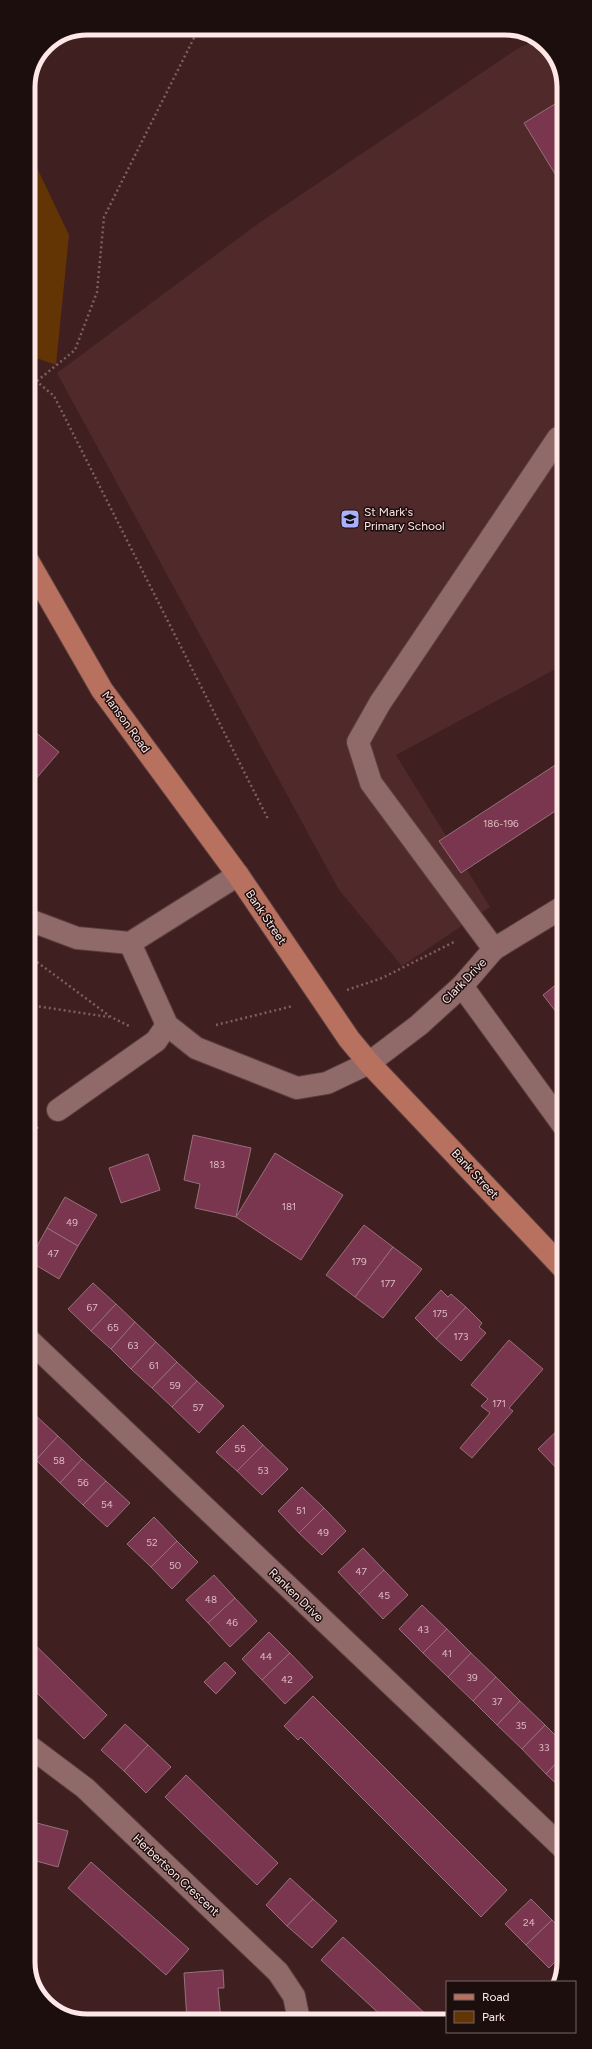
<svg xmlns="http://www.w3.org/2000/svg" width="592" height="2049" viewBox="0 0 592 2049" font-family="Figtree,sans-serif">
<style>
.built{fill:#50292a}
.green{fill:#633505}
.building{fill:#7a364e;stroke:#96707b}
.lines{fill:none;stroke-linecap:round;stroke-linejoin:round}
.minor-casing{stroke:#593e3e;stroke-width:24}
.major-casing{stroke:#593e3e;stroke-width:24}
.path{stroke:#7d6060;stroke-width:2.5;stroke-dasharray:2 3;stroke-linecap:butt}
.minor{stroke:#906969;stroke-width:22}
.major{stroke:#b8715e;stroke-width:22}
.labels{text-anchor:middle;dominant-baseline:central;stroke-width:3;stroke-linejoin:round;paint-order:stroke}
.number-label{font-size:10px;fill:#ddbcc1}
.poi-label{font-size:12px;fill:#fee8e7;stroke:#1d0e0e;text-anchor:start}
.street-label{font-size:12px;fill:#fee8e7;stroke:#1d0e0e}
.rim{fill:none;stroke:#fee8e7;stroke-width:5}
</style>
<rect width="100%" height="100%" fill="#3f1f20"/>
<polygon class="built" points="538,40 544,43 563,75 563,665 396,755 490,907 402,966 339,890 57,373 259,223 520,47"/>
<polygon class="green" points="28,149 69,235 56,365 28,355"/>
<g class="building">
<polygon points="563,99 563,187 524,123"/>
<polygon points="28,726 59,752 28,788"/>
<polygon points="563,760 563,806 461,873 439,841"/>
<polygon points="563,979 563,1021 543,995"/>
<polygon points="193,1135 251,1148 236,1217 195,1208 200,1184 184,1180"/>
<polygon points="275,1153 343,1195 301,1260 236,1217"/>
<polygon points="148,1154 160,1190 121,1203 109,1168"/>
<polygon points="65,1197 97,1215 78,1246 47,1228"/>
<polygon points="364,1225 393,1247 355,1297 326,1275"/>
<polygon points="47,1228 78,1246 59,1279 29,1261"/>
<polygon points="393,1247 422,1269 383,1318 355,1297"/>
<polygon points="93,1283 116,1304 91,1331 68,1309"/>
<polygon points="441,1290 448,1297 451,1294 466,1307 436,1339 415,1318"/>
<polygon points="116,1304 135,1322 111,1349 91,1331"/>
<polygon points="466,1307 482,1323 479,1327 486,1333 461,1361 436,1339"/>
<polygon points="135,1322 156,1342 131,1369 111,1349"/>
<polygon points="509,1340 543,1369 509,1408 513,1411 472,1458 460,1448 490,1413 481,1406 488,1399 471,1385"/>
<polygon points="156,1342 177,1362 152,1388 131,1369"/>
<polygon points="177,1362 197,1381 172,1407 152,1388"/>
<polygon points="197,1381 224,1406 199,1433 172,1407"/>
<polygon points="34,1414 58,1436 36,1460 29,1454 29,1419"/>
<polygon points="564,1424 564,1476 538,1449"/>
<polygon points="243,1425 263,1445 237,1471 216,1452"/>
<polygon points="58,1436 82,1459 60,1483 36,1460"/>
<polygon points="263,1445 288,1469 262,1495 237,1471"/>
<polygon points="82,1459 106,1481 83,1505 60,1483"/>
<polygon points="106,1481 130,1503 107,1527 83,1505"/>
<polygon points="302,1487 324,1508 299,1533 278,1511"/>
<polygon points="324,1508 346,1531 322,1555 299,1533"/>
<polygon points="154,1517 177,1541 151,1567 127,1544"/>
<polygon points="177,1541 198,1562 172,1589 151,1567"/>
<polygon points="363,1548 384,1570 359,1594 338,1572"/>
<polygon points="384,1570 408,1595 383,1619 359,1594"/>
<polygon points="214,1575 235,1598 208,1623 186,1600"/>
<polygon points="235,1598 257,1621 230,1647 208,1623"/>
<polygon points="422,1605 447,1629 423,1653 399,1629"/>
<polygon points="447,1629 471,1653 448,1677 423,1653"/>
<polygon points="269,1632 290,1653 262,1680 242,1659"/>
<polygon points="29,1639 107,1715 84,1739 29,1685"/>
<polygon points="290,1653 313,1677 285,1704 262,1680"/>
<polygon points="471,1653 496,1677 473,1701 448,1677"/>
<polygon points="225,1662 236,1673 216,1694 204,1682"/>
<polygon points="496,1677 520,1701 497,1725 473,1701"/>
<polygon points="313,1696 507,1890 481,1917 301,1737 298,1740 284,1726"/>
<polygon points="520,1701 545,1725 522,1749 497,1725"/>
<polygon points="125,1724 148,1745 124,1771 101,1750"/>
<polygon points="545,1725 564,1744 564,1755 546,1774 522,1749"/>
<polygon points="148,1745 171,1767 146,1793 124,1771"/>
<polygon points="564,1755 564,1791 546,1774"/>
<polygon points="186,1775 278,1863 257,1885 165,1797"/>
<polygon points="29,1821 68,1831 58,1867 29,1859"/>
<polygon points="91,1862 189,1949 166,1975 68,1888"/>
<polygon points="290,1878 313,1899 287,1926 266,1905"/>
<polygon points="313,1899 337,1921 312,1948 287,1926"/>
<polygon points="531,1899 552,1920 526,1945 505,1924"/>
<polygon points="552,1920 564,1932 564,1953 549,1968 526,1945"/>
<polygon points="343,1937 432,2020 386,2020 321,1960"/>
<polygon points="223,1970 224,1988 218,1988 221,2021 187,2021 184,1973"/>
</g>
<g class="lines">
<defs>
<g id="minor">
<polyline points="29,920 77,938 130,943 238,875"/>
<polyline points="130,943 167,1025 196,1048 297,1088 327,1083 369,1063 419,1025 462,986 494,949 563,907"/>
<polyline points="494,949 371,783 358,742 380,703 558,438"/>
<polyline points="462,986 563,1125"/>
<polyline points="58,1110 156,1041 167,1025"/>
<polyline points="29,1340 564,1849"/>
<polyline points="29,1748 33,1749 85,1788 278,1972 294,1996 299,2020"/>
</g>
<polyline id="major" points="28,561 102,690 238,875 349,1039 369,1063 564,1269"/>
</defs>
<use href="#minor" class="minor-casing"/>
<use href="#major" class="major-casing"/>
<g class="path">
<polyline points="28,374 54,396 268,819"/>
<polyline points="37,381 75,350 97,292 104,217 199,28"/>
<polyline points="29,956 111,1017 129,1026"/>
<polyline points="347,990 382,978 454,942"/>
<polyline points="29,1005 109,1017"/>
<polyline points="216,1025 293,1006"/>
<polyline points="29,1135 38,1127"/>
</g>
<use href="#minor" class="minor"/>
<use href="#major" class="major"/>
</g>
<defs>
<symbol id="school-square" viewBox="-11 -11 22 22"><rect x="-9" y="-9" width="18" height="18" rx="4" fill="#aab0fb" stroke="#1d0e0e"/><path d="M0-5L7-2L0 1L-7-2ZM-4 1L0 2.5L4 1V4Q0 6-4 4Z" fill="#111"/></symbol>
</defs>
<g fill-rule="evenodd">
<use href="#school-square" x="339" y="508" width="22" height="22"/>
</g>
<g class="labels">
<g class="number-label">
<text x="501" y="823">186-196</text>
<text x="217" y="1164">183</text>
<text x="289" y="1206">181</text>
<text x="72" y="1222">49</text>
<text x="53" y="1253">47</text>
<text x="359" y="1261">179</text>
<text x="388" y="1283">177</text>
<text x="92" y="1307">67</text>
<text x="440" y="1313">175</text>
<text x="113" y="1327">65</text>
<text x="461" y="1336">173</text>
<text x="133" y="1345">63</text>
<text x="154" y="1365">61</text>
<text x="175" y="1385">59</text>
<text x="499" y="1403">171</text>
<text x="198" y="1407">57</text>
<text x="240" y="1448">55</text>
<text x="59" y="1460">58</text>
<text x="263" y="1470">53</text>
<text x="83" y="1482">56</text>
<text x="107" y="1504">54</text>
<text x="301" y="1510">51</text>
<text x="323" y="1532">49</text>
<text x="152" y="1542">52</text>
<text x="175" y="1565">50</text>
<text x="361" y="1571">47</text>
<text x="384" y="1595">45</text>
<text x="211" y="1599">48</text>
<text x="232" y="1622">46</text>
<text x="423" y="1629">43</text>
<text x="447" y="1653">41</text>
<text x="266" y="1656">44</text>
<text x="472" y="1677">39</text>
<text x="287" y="1679">42</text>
<text x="497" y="1701">37</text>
<text x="521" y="1725">35</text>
<text x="544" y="1747">33</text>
<text x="529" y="1922">24</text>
</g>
<g class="poi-label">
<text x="364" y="512">St Mark's<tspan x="364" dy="14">Primary School</tspan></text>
</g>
<g class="street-label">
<text transform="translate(126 722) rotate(54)">Manson Road</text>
<text transform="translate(266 917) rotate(56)">Bank Street</text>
<text transform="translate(464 981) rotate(-46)">Clark Drive</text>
<text transform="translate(475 1174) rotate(47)">Bank Street</text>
<text transform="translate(296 1595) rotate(44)">Ranken Drive</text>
<text transform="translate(176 1875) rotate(43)">Herbertson Crescent</text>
</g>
</g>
<path d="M0 0H592V2049H0ZM87 35H505A52 52 0 0 1 557 87V1962A52 52 0 0 1 505 2014H87A52 52 0 0 1 35 1962V87A52 52 0 0 1 87 35Z" fill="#1d0e0e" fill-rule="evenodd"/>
<path class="rim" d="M87 35H505A52 52 0 0 1 557 87V1962A52 52 0 0 1 505 2014H87A52 52 0 0 1 35 1962V87A52 52 0 0 1 87 35Z"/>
<rect x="446" y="1981" width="130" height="52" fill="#1d0e0e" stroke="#776565"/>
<rect x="454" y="1994" width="20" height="6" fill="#b8715e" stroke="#776565"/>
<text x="482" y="2001" font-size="12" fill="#fee8e7">Road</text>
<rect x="454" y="2011" width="20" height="12" fill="#633505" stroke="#776565"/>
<text x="482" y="2021" font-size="12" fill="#fee8e7">Park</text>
</svg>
